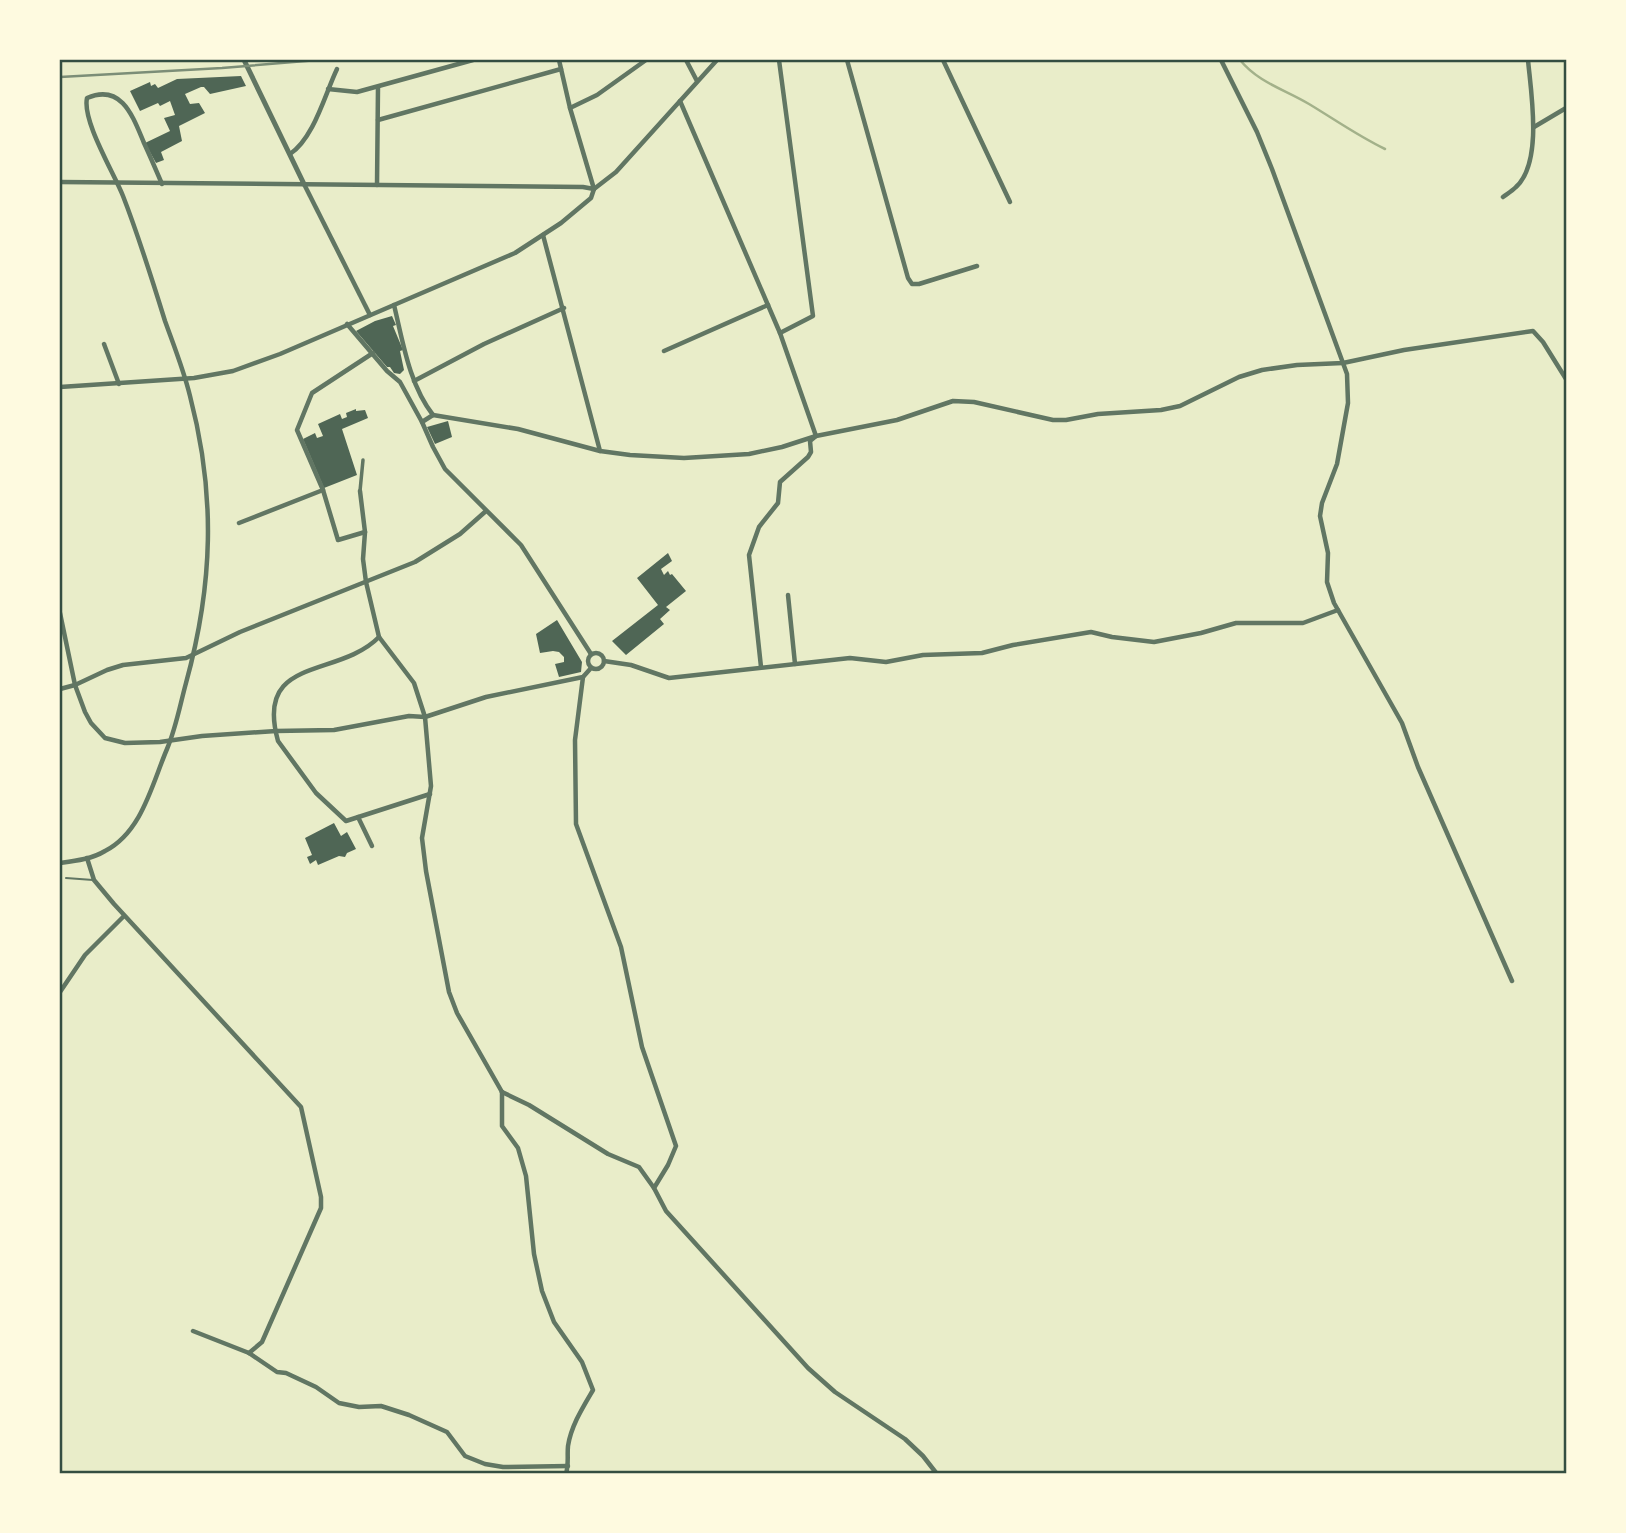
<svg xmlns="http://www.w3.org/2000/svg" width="1626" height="1533" viewBox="0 0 1626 1533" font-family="Raleway,sans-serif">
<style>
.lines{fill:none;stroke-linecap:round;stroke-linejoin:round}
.stream{stroke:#a3b18a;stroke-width:2.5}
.building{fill:#4f6655}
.service{stroke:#617663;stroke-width:2}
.pedestrian{stroke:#617663;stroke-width:3.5}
.minor{stroke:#617663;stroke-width:4.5}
.tertiary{stroke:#617663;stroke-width:5}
.rail{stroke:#7c8e77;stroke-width:2.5}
.neatline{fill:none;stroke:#344e41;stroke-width:2.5}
</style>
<rect width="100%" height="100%" fill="#e9edc9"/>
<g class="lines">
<path class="stream" d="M 1240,60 C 1259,83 1284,89 1309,104 C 1334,119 1358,136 1385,149"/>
</g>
<g class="building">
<polygon points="241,76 246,86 210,94 204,87 201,87 185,94 190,104 199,103 205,113 179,126 182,141 161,152 164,160 156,163 145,143 170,131 164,118 175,115 170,101 160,106 158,103 140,111 130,91 150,82 151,86 155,84 158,88 177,79"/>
<polygon points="392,316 396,325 393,326 403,350 400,351 404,370 400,374 394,373 390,367 387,367 356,331 375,321"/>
<polygon points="356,409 356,411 365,410 368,418 342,429 357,475 324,488 303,439 315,433 317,438 323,436 318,424 340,414 342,419 347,417 346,413"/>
<polygon points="448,421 452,437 435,444 427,427"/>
<polygon points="668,553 672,561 661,569 664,575 668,571 670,575 672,574 686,591 666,607 670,610 660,619 664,624 626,655 612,641 658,605 637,578"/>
<polygon points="557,620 582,662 581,672 559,677 555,664 564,662 564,657 559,652 553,651 540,653 536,634"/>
<polygon points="334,823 341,836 347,832 356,849 347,853 345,857 339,856 318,865 316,860 310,864 307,857 312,855 305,838"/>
</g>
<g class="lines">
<polyline class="service" points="66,878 93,880"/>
<polyline class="pedestrian" points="360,491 363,460"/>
<g class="minor">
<polyline points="559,60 570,108 594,189"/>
<polyline points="686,60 697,81"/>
<polyline points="779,60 813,316 780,333"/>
<polyline points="847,60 908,278 912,284 919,284 977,266"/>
<polyline points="943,60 1010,202"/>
<polyline points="1221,60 1257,132 1272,169 1347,374 1348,403 1337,464 1322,503 1320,516 1328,553 1327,582 1334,603 1402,723 1418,767 1512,981"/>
<polyline points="328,89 357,92 473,60"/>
<polyline points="680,101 780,333 816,436 810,441 811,452 808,457 780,482 778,503 759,527 749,555 761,667"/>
<polyline points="570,108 597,95 646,60"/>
<polyline points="378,120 561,69"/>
<polyline points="1534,127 1566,108"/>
<path d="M 290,154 C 314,138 325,94 337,69"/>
<polyline points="60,182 583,187 594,189"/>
<polyline points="304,184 370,315"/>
<polyline points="377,185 378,87"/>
<path d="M 1503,197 C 1507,194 1512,191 1516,187 C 1543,162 1531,93 1528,60"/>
<polyline points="543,235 600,451"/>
<path d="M 347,324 L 387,371 L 400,382 L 422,422 L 433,415 C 409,384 403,342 394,305"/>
<polyline points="104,344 119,384"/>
<polyline points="664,351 768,305"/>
<polyline points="414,381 484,344 564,308"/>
<polyline points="60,387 194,378 233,371 280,354 515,253 561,223 591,198 594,189 616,172 717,60"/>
<polyline points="433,415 518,429 600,451 630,455 684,458 749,454 782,447 816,436 897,420 953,401 974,402 1053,420 1066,420 1098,414 1161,410 1180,406 1239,377 1262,370 1297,365 1343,363 1404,350 1533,331 1543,342 1566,379"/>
<polyline points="422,422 433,447 445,469 521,545 591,654"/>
<polyline points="360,491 365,532 363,559 366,582 379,637 414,683 425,717 431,786 422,838 426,871 449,992 457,1013 502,1092"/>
<polyline points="239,523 323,490"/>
<polyline points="365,532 338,540 323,490 297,430 312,393 373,353"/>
<polyline points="788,595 795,664"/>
<polyline points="60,613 75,685 85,712 91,723 105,738 125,743 160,742 202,736 276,731 334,730 409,716 425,717 486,697 583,677 591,668"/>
<path d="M 379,637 C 338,679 254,655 278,741 L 316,793 L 346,821 L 430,794"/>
<circle cx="596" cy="661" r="8"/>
<polyline points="604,661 631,665 669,678 850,658 886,662 923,655 982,653 1013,645 1091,632 1112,637 1154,642 1201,633 1236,623 1303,623 1338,610"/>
<polyline points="583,677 575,740 576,824 621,947 642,1047 676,1146 668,1165 654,1188 666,1211 808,1368 835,1392 905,1439 923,1456 937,1474"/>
<polyline points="60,689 75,685 107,670 123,665 186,658 240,632 415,562 460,534 486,511"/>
<polyline points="358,817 372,846"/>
<polyline points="87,858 94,880 114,904 301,1107 321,1197 321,1208 262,1342 249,1353"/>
<path d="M 60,863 C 75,861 92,859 105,851 C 142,832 152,784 167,749 C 176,728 180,705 186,683 C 213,585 216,495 190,396 C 184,371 174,346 165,321 C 152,279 139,237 123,196 C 114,173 82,121 87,98 C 122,83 133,117 144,143 C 150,156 156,170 162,184"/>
<polyline points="60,992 85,955 124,916"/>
<path d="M 502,1092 L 502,1126 L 518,1148 L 526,1176 L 534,1254 L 542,1291 L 554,1322 L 582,1362 L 593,1390 C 583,1407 571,1426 568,1446 C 567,1456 569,1463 566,1474"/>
<polyline points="502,1092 529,1105 608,1154 639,1167 654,1188"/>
<polyline points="193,1331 249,1353 277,1372 286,1373 316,1387 339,1403 359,1407 381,1406 409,1415 447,1432 465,1456 485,1464 503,1467 568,1466"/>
</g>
<polyline class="tertiary" points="244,60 304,184"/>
<polyline class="rail" points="60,77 222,68 318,60"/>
</g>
<rect width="1626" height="1533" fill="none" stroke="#fefae0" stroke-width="122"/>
<rect x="61" y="61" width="1504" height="1411" class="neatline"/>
</svg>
